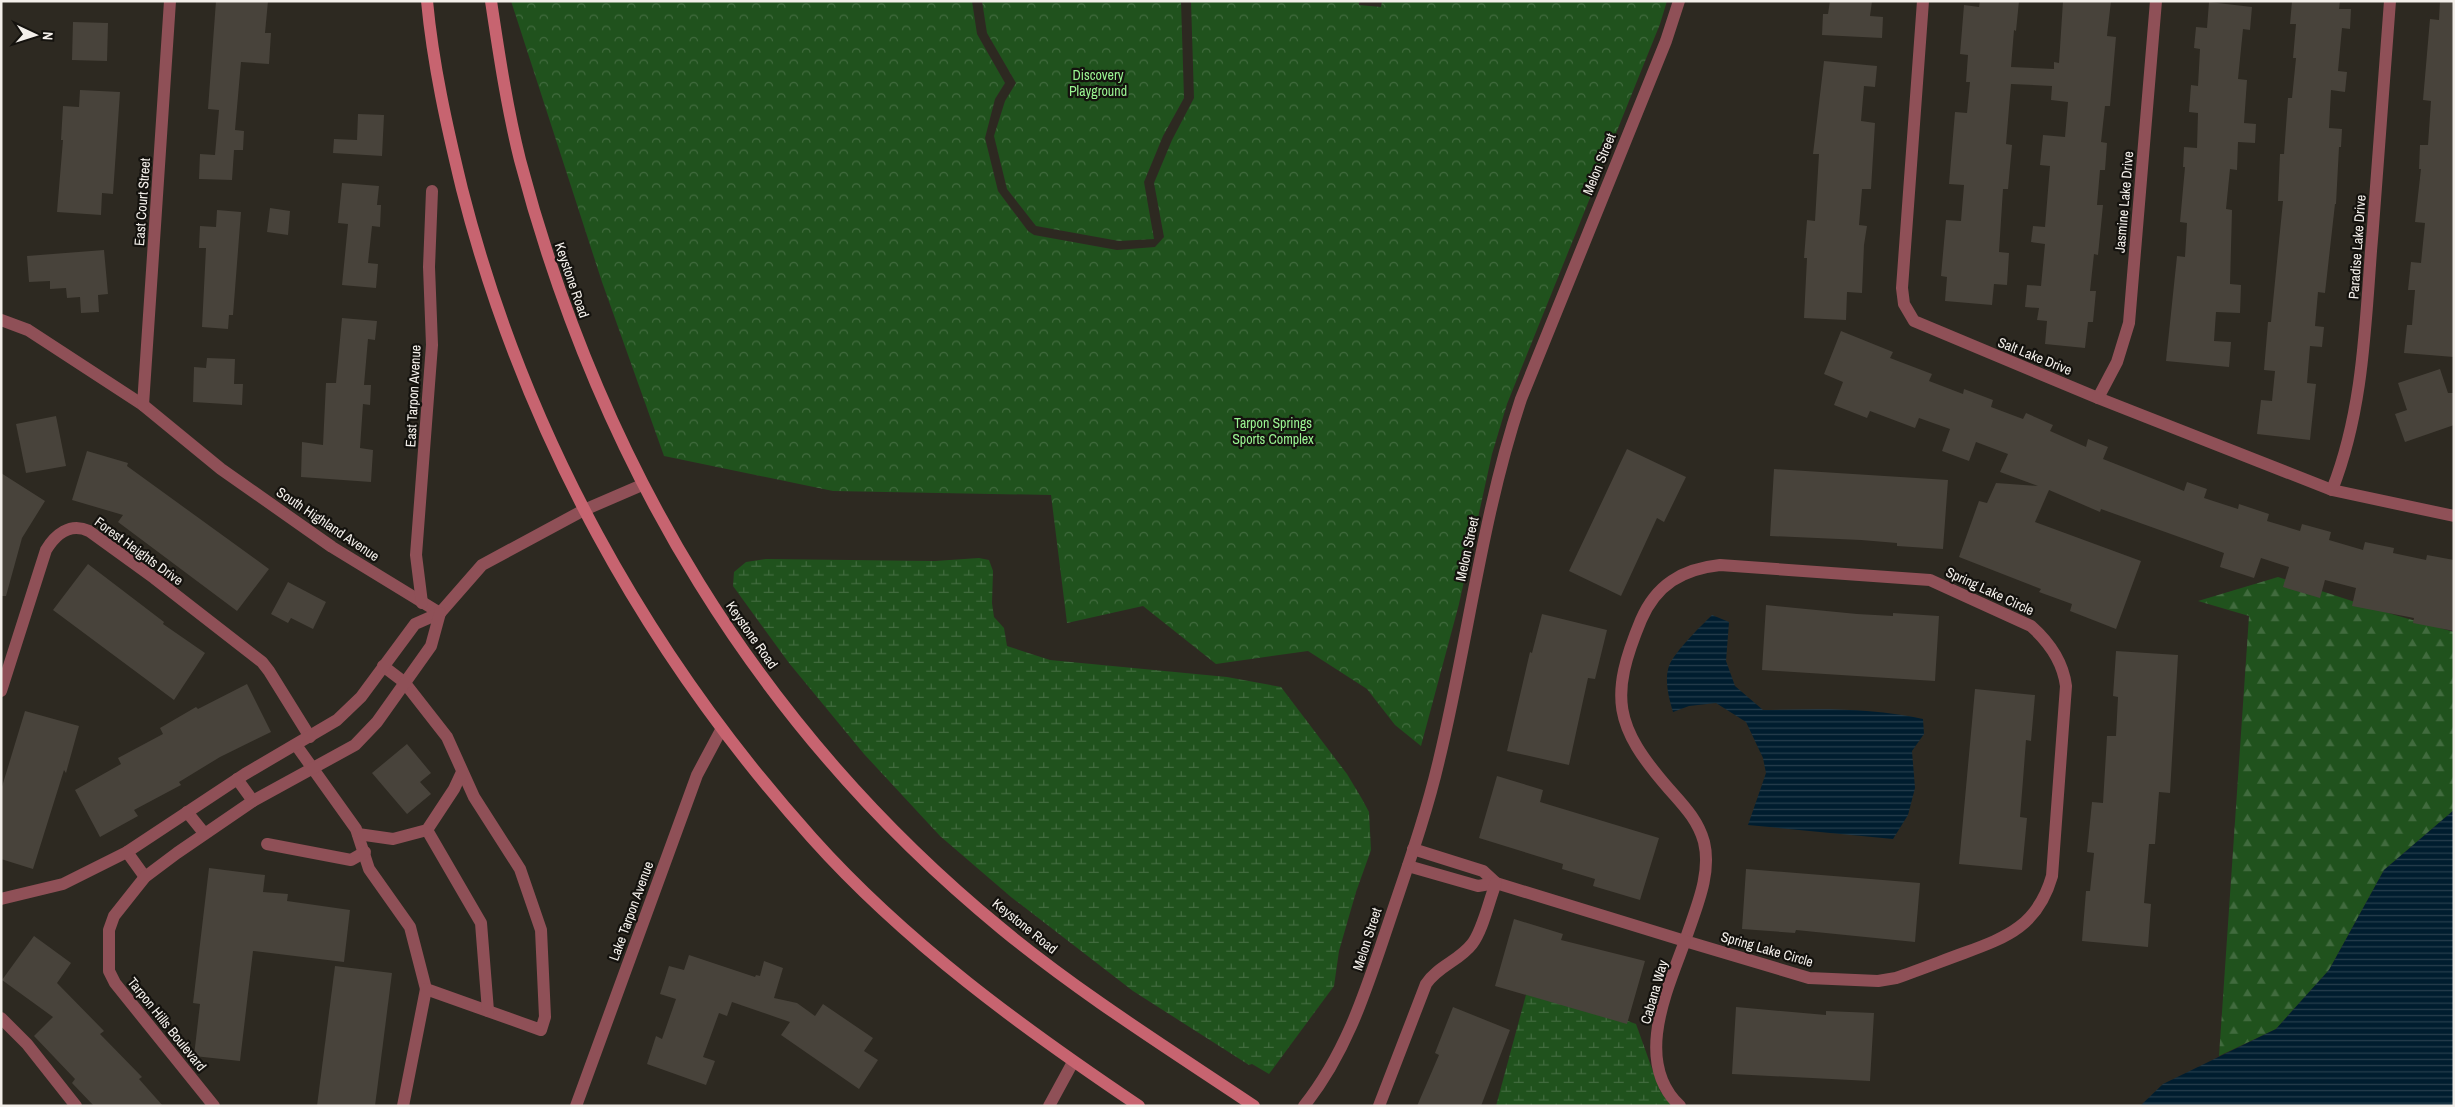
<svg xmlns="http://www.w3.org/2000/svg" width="2455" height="1107" viewBox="0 0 2455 1107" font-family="'Archivo Narrow',sans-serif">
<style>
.forest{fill:url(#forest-firs)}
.wetland{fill:url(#wetland-marsh)}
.park{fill:url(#park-crowns)}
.water{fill:url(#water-rules)}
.building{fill:#48433b}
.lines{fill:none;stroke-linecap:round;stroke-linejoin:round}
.street{stroke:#8f5057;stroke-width:12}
.secondary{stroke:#c76470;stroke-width:12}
.labels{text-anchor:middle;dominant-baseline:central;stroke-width:4.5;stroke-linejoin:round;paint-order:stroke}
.park-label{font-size:14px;fill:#9af492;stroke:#14120e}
.street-label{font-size:14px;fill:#f3efea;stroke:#14120e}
</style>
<defs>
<pattern id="forest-firs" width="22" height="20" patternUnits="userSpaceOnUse" patternTransform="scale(1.25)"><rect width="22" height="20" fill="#20521d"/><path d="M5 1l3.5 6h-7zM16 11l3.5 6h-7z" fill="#416b3e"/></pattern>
<pattern id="wetland-marsh" width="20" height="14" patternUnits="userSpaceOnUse" patternTransform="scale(1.25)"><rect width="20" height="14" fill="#20521d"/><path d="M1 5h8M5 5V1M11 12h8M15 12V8" fill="none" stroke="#416b3e"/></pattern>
<pattern id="park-crowns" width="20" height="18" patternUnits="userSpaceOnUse" patternTransform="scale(1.25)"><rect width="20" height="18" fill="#20521d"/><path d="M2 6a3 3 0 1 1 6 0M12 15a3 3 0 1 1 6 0" fill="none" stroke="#416b3e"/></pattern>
<pattern id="water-rules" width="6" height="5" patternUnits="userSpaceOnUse" patternTransform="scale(1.25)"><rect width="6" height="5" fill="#001d2f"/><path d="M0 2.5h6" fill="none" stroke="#263e4d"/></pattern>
</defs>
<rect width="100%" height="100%" fill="#2d2921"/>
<polygon class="forest" points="2278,577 2395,615 2454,632 2454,810 2384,870 2329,970 2276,1029 2219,1056 2249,616 2198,601"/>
<g class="wetland">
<polygon points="979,558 989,560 993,571 992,603 994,617 1004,628 1007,646 1050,660 1227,677 1281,687 1347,774 1362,799 1369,812 1371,850 1356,892 1339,951 1334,986 1269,1074 1252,1064 1249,1065 1133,991 1011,897 940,836 864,754 789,663 733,586 734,572 746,562 766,559 935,561"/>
<polygon points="1527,991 1570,1000 1636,1024 1660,1091 1673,1106 1496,1106"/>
</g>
<g class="park">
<polygon points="511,1 972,1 977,34 1005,83 995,99 985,138 998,191 1028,231 1034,235 1117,250 1155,247 1164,237 1154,183 1172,140 1194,98 1191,1 1359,1 1359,5 1381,7 1382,1 1667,1 1660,24 1507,404 1492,454 1459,604 1421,746 1395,725 1367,689 1308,651 1216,664 1143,606 1067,623 1051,495 833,491 664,456 602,282"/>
<polygon points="982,1 1181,1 1184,98 1163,136 1144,182 1154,239 1119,241 1036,226 1007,189 994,136 1005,101 1016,83 987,33"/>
</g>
<g class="water">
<path d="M 1712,615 L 1729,622 L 1726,661 L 1735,686 L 1763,710 C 1817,709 1870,707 1923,719 L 1924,734 L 1912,751 L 1915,788 L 1908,815 L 1893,839 L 1748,825 L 1766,773 L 1763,758 L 1746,722 L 1716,703 L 1689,706 L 1673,712 C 1669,699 1664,680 1669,666 C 1675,651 1700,627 1712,615 Z"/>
<polygon points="2454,810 2454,1106 2140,1106 2163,1084 2276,1029 2329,970 2384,870"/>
</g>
<g class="building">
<polygon points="216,1 268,1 265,33 271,33 269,64 241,62 235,130 244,131 243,150 234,150 232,180 199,179 200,154 215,155 219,110 208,109"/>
<polygon points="1830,1 1872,1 1870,16 1883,17 1882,38 1822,35 1823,14 1828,14"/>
<polygon points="1980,1 2019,1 2016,31 2014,30 2011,67 2054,69 2054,62 2059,63 2063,1 2111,1 2107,36 2116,37 2110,106 2105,106 2101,142 2107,143 2105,170 2100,170 2097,205 2103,205 2098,255 2094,254 2090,291 2096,291 2093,322 2088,322 2085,348 2045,344 2047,321 2037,320 2039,308 2025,307 2027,285 2041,286 2045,244 2031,242 2033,226 2045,227 2050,166 2040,165 2043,135 2065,137 2068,102 2051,100 2052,86 2011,84 2006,144 2012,145 2008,189 2003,189 1999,252 2009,253 2007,285 1994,284 1992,305 1945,301 1947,277 1941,276 1946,220 1961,221 1964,185 1949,184 1955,112 1967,113 1970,82 1966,82 1968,55 1960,54 1964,5 1979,7"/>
<polygon points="2292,1 2340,1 2339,9 2351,9 2350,29 2342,28 2338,71 2347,72 2345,92 2331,90 2329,128 2342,129 2341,147 2339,147 2336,204 2335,204 2325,293 2318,292 2315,326 2324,327 2322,347 2310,346 2307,383 2316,384 2310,440 2257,434 2261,400 2272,401 2275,371 2264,370 2268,322 2271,322 2283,201 2278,201 2280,154 2284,154 2288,98 2292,98 2296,58 2293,58 2296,24 2290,24"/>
<polygon points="2440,1 2454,1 2454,357 2404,353 2407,325 2412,325 2415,290 2408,290 2411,262 2421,263 2425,223 2415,222 2421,169 2419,169 2420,145 2428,145 2431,101 2423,100 2430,19 2439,20"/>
<polygon points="2209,2 2252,7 2250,30 2243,29 2238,79 2247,80 2244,123 2256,124 2255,143 2238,142 2237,170 2230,169 2226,209 2232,210 2230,284 2241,285 2240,313 2216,312 2214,341 2231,342 2229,367 2166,361 2177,256 2185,257 2187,223 2180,222 2185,167 2183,167 2184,147 2197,148 2198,113 2189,112 2191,85 2198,86 2200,49 2194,48 2196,27 2207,28"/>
<polygon points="73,22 108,23 107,61 72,60"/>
<polygon points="1824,61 1877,66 1875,87 1864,86 1861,121 1875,123 1871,189 1862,189 1859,225 1867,226 1864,245 1862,293 1847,292 1846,320 1804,318 1807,258 1804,258 1807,220 1815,221 1819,154 1813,154"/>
<polygon points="80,90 120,92 113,194 102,193 101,215 57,212 63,140 61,140 63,106 79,107"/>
<polygon points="358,114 384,115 382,156 333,153 334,139 357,140"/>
<polygon points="342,183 379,186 377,205 381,205 380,227 372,226 368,263 378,264 376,288 342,285 348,224 338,223"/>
<polygon points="270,208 290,211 288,235 267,232"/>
<polygon points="217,210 241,212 233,315 229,315 228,329 202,327 206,248 199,248 200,226 216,227"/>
<polygon points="104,250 108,294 98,295 99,312 81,313 80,297 67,298 66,288 50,289 50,281 29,282 27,256"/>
<polygon points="342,318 377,321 375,340 368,339 364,385 371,385 370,405 363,404 360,448 373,450 371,482 301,477 302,442 323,445 326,383 336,383"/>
<polygon points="1841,331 1893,352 1890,358 1932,374 1929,381 1963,394 1964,389 1993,400 1991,407 2023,419 2026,413 2053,425 2050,431 2086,447 2088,439 2108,447 2103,459 2184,491 2187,482 2207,489 2204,498 2238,509 2239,504 2269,514 2267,521 2300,531 2302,524 2331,532 2329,540 2363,550 2365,542 2394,548 2393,553 2426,560 2427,555 2454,560 2454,631 2413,623 2414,618 2352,606 2356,588 2325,580 2320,598 2283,587 2289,567 2261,558 2254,578 2220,567 2224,553 2101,509 2100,512 2049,490 2035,522 2141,561 2116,629 2070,611 2072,604 2039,592 2041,589 1959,557 1979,501 1987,503 1996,483 2038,486 2000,472 2008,454 1976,442 1969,461 1942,451 1950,429 1919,418 1915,428 1870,411 1867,418 1834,405 1843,382 1824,374"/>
<polygon points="207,358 235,359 234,384 243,384 242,405 193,402 194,367 206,368"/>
<polygon points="2440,369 2448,393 2454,393 2454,425 2405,442 2395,414 2407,410 2398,383"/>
<polygon points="56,416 66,466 26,473 16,424"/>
<polygon points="1627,449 1686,477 1664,522 1657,518 1621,596 1569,571"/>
<polygon points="87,451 128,463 127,466 269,569 237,611 118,522 123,515 72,500"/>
<polygon points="1774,469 1948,480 1943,549 1897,546 1897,543 1861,540 1770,536"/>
<polygon points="1,473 45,501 22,538 6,596 1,596"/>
<polygon points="88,564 164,622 163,624 205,653 174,700 53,610"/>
<polygon points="288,582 326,602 313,629 291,618 288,623 271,614"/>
<polygon points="1766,605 1857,614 1893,616 1893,613 1939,616 1935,681 1762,670"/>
<polygon points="1542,614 1607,630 1595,679 1588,678 1569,765 1507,751 1530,652 1532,653"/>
<polygon points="2116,651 2178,655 2170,793 2159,792 2155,844 2149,844 2144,903 2151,904 2148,947 2082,941 2086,891 2090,891 2094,853 2087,852 2092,802 2103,803 2107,736 2116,736 2118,697 2113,696"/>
<polygon points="247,684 271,732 220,757 179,782 181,785 134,810 138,816 100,837 75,790 121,764 118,758 163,734 160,728 196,707 198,709"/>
<polygon points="1975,689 2035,695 2031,741 2026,740 2023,780 2020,817 2027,818 2022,870 1959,864"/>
<polygon points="25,711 79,726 66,773 64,770 33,869 1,859 1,790"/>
<polygon points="407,744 431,773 420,782 431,794 407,814 372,773"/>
<polygon points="1497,776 1543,790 1540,802 1659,838 1640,900 1593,886 1595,879 1562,869 1563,864 1479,838"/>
<polygon points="209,868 265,875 263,892 288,894 287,901 350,910 344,962 253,951 240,1061 194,1056 200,1004 193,1003"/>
<polygon points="1746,869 1920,883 1915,942 1796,930 1795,933 1742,929"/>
<polygon points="1514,919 1563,934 1561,940 1645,961 1627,1024 1495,986"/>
<polygon points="34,936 71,963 57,983 104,1031 100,1034 142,1077 139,1079 163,1106 94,1106 72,1083 75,1079 34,1036 53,1017 2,980"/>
<polygon points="689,955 755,977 756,975 760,976 764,961 783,968 774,998 797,1003 815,1016 823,1004 873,1038 864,1051 878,1060 859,1089 781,1035 790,1022 732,1002 727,1016 719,1013 703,1057 715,1061 706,1085 647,1064 656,1036 662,1039 676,999 660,994 669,966 684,970"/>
<polygon points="335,966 392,973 375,1106 317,1106"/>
<polygon points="1453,1007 1510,1030 1481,1106 1417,1106 1439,1055 1435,1053"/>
<polygon points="1736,1007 1826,1015 1826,1011 1874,1013 1870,1081 1732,1074"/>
</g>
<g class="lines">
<g class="street">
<polyline points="1923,1 1902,288 1904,304 1914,321 2098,398 2332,490 2454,516"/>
<polyline points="1,320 28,330 143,405 221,469 332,547 440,613 482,565 584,510 642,485"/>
<polyline points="2098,398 2117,362 2129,323 2156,1"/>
<polyline points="143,405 170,1"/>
<path d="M 2332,490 C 2362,414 2365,333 2371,251 C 2378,168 2384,85 2390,1"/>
<path d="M 1720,565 L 1930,580 L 2031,626 C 2049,642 2063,662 2066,686 L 2052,876 C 2038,925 2008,937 1964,953 C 1942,961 1919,970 1896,978 L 1878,981 L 1809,978 L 1685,941 C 1695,910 1712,875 1704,842 C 1698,820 1684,806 1669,789 C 1614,726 1609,697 1641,620 C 1656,585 1682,569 1720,565 Z"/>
<polyline points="422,603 416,555 432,345 429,267 432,191"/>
<path d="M 1,691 L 46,550 C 55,535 70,522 89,531 L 154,578 L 262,662 L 269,671 L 310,737"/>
<polyline points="296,745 356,829 369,869 410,927 426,989 541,1030 545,1017 541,930 520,869 474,797 447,737 404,682 383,666"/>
<polyline points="237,779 253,801"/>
<polyline points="187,812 204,833"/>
<polyline points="427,830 481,923 488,1011"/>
<polyline points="358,834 393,839 427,830 454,789 462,772"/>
<polyline points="267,844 351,860 365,852"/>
<path d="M 1413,849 L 1483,871 L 1496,883 L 1685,941 C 1667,990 1633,1062 1680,1106"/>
<polyline points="127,852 145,877"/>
<polyline points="1408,866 1478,886 1496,883"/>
<polyline points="1,899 63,884 127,852 245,774 337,720 361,697 415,624 440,613"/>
<polyline points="1,1018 27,1044 76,1106"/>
<polyline points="214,1106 115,983 109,971 109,930 114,916 137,887 145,877 177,853 253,801 355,745 377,722 431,646 440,613"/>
<polyline points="403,1106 426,989"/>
<polyline points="576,1106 697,775 721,730"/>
<polyline points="1049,1106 1073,1062"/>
<path d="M 1304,1106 C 1347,1052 1366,990 1388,925 C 1406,871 1426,816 1439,760 C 1468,640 1482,516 1521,399 L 1666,41 L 1679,1"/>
<path d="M 1379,1106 L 1426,984 C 1438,966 1459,961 1472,944 C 1483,930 1489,900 1496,883"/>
</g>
<g class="secondary">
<path d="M 427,1 C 433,65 447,127 462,189 C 524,432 645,652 812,838 C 906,943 1023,1028 1139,1106"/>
<path d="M 491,1 C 499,54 507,108 520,160 C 600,464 757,728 1002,929 C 1081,994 1169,1049 1254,1106"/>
</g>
</g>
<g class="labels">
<g class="park-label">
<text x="1098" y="75">Discovery<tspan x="1098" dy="16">Playground</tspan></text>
<text x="1273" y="423">Tarpon Springs<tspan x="1273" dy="16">Sports Complex</tspan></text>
</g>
<g class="street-label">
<text transform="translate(1599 164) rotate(-68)">Melon Street</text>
<text transform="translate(142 202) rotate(-86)">East Court Street</text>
<text transform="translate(2124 202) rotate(-85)">Jasmine Lake Drive</text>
<text transform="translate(2357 247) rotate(-86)">Paradise Lake Drive</text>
<text transform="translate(572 280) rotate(71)">Keystone Road</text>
<text transform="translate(2035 356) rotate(22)">Salt Lake Drive</text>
<text transform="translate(413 396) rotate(-87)">East Tarpon Avenue</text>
<text transform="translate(328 524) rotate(34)">South Highland Avenue</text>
<text transform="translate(1467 549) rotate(-78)">Melon Street</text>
<text transform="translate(139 551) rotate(36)">Forest Heights Drive</text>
<text transform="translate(1990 591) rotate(25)">Spring Lake Circle</text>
<text transform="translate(752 635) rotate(55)">Keystone Road</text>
<text transform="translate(631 911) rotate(-70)">Lake Tarpon Avenue</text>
<text transform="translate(1025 926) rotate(39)">Keystone Road</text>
<text transform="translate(1367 939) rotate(-72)">Melon Street</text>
<text transform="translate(1767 949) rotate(16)">Spring Lake Circle</text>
<text transform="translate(1654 992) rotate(-74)">Cabana Way</text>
<text transform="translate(167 1024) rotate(51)">Tarpon Hills Boulevard</text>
</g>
</g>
<rect width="2455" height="1107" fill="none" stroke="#f3efea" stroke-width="5"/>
<g transform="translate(35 35) rotate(94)" stroke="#14120e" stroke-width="4" paint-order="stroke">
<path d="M0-4L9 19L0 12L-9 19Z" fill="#f3efea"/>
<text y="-8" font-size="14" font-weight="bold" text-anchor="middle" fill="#f3efea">N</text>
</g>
</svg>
